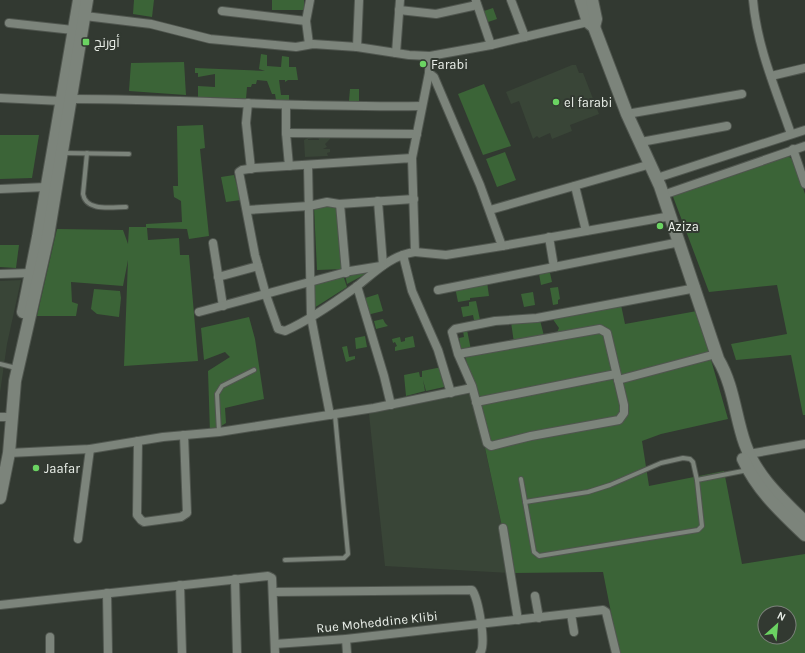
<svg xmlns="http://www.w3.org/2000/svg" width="805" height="653" viewBox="0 0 805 653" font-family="Karla,Cairo,sans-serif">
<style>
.built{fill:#394537}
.green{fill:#3b6437;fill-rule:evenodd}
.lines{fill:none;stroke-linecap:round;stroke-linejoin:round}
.lane-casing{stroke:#50564f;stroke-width:6}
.street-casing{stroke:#50564f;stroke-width:10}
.secondary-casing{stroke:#50564f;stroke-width:14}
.lane{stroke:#7c847b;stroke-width:4}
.street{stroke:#7c847b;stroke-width:8}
.secondary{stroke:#7c847b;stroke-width:12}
.poi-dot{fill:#6bd362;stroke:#323931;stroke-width:1.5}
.labels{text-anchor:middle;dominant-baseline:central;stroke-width:4;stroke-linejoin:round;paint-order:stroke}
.poi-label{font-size:13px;fill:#ebf0ea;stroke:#323931;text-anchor:start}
.street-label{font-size:13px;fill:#ebf0ea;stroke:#323931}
</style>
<rect width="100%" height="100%" fill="#323931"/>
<g class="built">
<polygon points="572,65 576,65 579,73 583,73 599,114 570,125 572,131 552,139 550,133 539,138 537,136 533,139 519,101 511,104 506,92"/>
<polygon points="330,134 330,139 325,144 327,147 323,149 330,149 330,152 327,153 328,156 305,157 304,140 308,138 314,138 308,139 308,140 319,140 318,137"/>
<polygon points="21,280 7,344 0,393 0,281"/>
<polygon points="473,393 512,573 385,566 369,414"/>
</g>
<g class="green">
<polygon points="134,0 154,0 152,17 133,14"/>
<rect x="272" y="0" width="32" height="10"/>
<polygon points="493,8 497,19 488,22 484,11"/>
<polygon points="261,54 267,55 267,66 281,67 282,56 289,57 289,67 296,67 298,80 288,80 285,82 285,80 279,80 281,95 289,95 289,100 276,100 275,94 272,94 267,81 257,80 256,84 252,84 251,87 247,87 246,99 198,97 198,86 215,87 215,74 198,77 198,73 195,73 195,68 265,71 259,69"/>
<polygon points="184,62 186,95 129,91 131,63"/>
<polygon points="484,84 511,146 483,155 458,94"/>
<polygon points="350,89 359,89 359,101 349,101"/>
<polygon points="203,125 205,148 200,149 209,236 189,239 187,229 147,228 148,240 179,238 180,255 189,255 198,361 124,366 128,260 123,286 71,282 72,302 78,304 76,316 37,316 57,229 123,230 128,244 129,227 146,227 146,224 182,222 181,201 174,197 173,186 178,186 177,126"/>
<polygon points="0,135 39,135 32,178 0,179"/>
<polygon points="505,152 516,180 497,187 486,159"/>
<polygon points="789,155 790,158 793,158 805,194 805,415 803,415 791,355 736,360 731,344 787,334 777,285 709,292 672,194 738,174"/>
<polygon points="234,175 241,200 226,202 221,177"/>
<polygon points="340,204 344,269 317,270 314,207"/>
<polygon points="0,245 19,245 16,268 0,267"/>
<polygon points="373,270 347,284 345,274"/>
<polygon points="548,272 548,273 550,273 552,282 541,285 539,274 535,273"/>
<polygon points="343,275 347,287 314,308 314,284"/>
<polygon points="487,282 489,296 470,298 470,300 458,302 455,287"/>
<polygon points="558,287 560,299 558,300 558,304 553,305 550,288"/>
<polygon points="94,289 120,291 121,298 119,317 97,314 91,309"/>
<polygon points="533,292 535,305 524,307 521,294"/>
<polygon points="378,294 383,311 367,315 362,299"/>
<polygon points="476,301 480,320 474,320 473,315 463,317 461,307 469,306 469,302"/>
<path d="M 621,305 L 625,324 L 697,311 L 728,419 L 661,434 L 642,441 L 649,486 L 724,471 L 742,564 L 805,554 L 805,653 L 619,653 L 603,572 L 512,573 L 465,355 L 554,339 L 559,328 L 552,318 ZM 765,613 L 789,613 L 789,637 L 765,637 Z"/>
<polygon points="249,317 255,339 264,399 225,408 226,423 210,433 208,371 230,357 225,352 204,360 201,328"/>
<polygon points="383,319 385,323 388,326 376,329 374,321"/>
<polygon points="540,320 544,336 514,343 511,322"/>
<polygon points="467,330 471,350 458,352 456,343 460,342 459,338 464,337 463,331"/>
<polygon points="365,336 367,347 356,349 355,338"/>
<polygon points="413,336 415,347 395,351 395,347 397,346 395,342 393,343 392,339 400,337 401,342 405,341 405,338"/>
<polygon points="347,346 349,357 355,356 355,359 346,362 342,347"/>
<polygon points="442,367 446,386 444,387 426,391 423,380 425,391 406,396 404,375 419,372 420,377 422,377 422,371"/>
</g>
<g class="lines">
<defs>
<g id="lane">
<polyline points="63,153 129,154"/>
<path d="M 87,153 L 83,194 C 86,212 112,207 126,207"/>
<polyline points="0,364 12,367"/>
<polyline points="219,432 217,394 222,386 254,370"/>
<polyline points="521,479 534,552 539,556 698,530 702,526 697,480 748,470"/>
<polyline points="525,502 588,492 610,485 661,463 683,458 690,459 693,462 697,480"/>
<polyline points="285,560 344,558 348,554 335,415"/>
</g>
<g id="street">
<polyline points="511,0 525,37"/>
<path d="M 753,0 C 757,47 776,90 791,134"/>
<polyline points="476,1 491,45"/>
<polyline points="399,10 436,14 477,5"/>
<polyline points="222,11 306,21"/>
<polyline points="85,16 151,24 210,39 296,47 313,44 357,47 409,55 430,56 491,45 592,21"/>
<polyline points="9,23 73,30"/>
<polyline points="309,44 306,21 310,0"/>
<polyline points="357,47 359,0"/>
<polyline points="396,53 400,0"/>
<polyline points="771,76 805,68"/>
<polyline points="0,98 62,101"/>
<path d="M 71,99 C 188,99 305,108 422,106"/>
<polyline points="248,103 246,123 251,169"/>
<polyline points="286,105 286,133 289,166"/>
<polyline points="627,114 742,94"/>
<polyline points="286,133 417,134"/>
<polyline points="641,142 727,126"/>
<polyline points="793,149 805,184"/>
<path d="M 412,158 L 415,252 C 391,255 374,273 356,287 C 334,303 310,320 285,331 L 278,329 L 266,295 L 255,255 L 239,172 L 242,170 L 255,168 L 412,158 L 429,73"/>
<polyline points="308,165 311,317 330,415"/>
<polyline points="657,178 805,130"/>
<polyline points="575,186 586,231"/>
<polyline points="0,189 46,187"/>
<polyline points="663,195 805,146"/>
<polyline points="378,201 383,265"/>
<polyline points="340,204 346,273"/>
<polyline points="247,210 309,206 327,202 339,204 414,199"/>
<polyline points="490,210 651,164"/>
<polyline points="549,237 554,267"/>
<polyline points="213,243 223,306"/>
<polyline points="502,246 671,216"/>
<polyline points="415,252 446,255 502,246 480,185 434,77 429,73 430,56"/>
<polyline points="403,255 412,291 438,350 451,393"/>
<polyline points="0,274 30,273"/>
<polyline points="218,277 258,266"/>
<polyline points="357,286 384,376 391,405"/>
<polyline points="438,290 680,242"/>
<polyline points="199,312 350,271 381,266"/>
<polyline points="458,354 600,329 607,333 624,405 624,413 619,420 531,436 491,446 487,443 472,386 458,354 452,332 455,329 495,321 537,318 696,288"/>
<polyline points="618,380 716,354"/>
<polyline points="476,402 616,374"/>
<polyline points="0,417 11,417"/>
<polyline points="138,441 137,515 141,520 144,522 181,517 187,513 184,435"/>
<polyline points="9,453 90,449 163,437 219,432 374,408 472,388"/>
<polyline points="749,454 805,444"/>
<polyline points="503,528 518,620"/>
<polyline points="78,539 90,449"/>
<polyline points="235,579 237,653"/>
<polyline points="180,585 182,653"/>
<path d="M 273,592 L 472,590 C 478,598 487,645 480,653"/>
<polyline points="107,593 108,653"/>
<polyline points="535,596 539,618"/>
<polyline points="0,605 268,576 272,578 275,653"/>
<polyline points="571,614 574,632"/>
<polyline points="50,637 50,653"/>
<polyline points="346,639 347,653"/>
<polyline points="275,644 346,639 603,610 606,612 616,653"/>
</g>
<g id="secondary">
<path d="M 581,0 L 588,22 L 594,27 L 627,114 L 660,186 L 718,359 C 734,386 735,416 745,444 C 756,476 782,499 805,522"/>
<polyline points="592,0 596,19 594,27"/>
<polyline points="23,312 38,237 79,0"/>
<path d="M 743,459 C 757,490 781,512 805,535"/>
<polyline points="0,498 9,453 15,381 48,236 87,0"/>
</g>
</defs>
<use href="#lane" class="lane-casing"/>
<use href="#street" class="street-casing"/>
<use href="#secondary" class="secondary-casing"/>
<use href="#lane" class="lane"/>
<use href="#street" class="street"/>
<use href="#secondary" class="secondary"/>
</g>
<g class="poi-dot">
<rect x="82" y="38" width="8" height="8" rx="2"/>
<circle cx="423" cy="64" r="4"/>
<circle cx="556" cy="102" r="4"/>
<circle cx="660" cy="226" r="4"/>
<circle cx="36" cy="468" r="4"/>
</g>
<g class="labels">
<g class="poi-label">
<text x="94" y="42">أورنج</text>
<text x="431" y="64">Farabi</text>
<text x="564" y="102">el farabi</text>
<text x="668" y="226">Aziza</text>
<text x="44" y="468">Jaafar</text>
</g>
<g class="street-label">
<text transform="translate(377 622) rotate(-6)">Rue Moheddine Klibi</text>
</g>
</g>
<g transform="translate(777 625) rotate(27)"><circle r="19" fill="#323931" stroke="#7c827b"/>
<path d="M0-3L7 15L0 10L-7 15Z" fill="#6bd362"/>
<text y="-6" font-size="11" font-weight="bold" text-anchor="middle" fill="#ebf0ea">N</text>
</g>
</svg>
